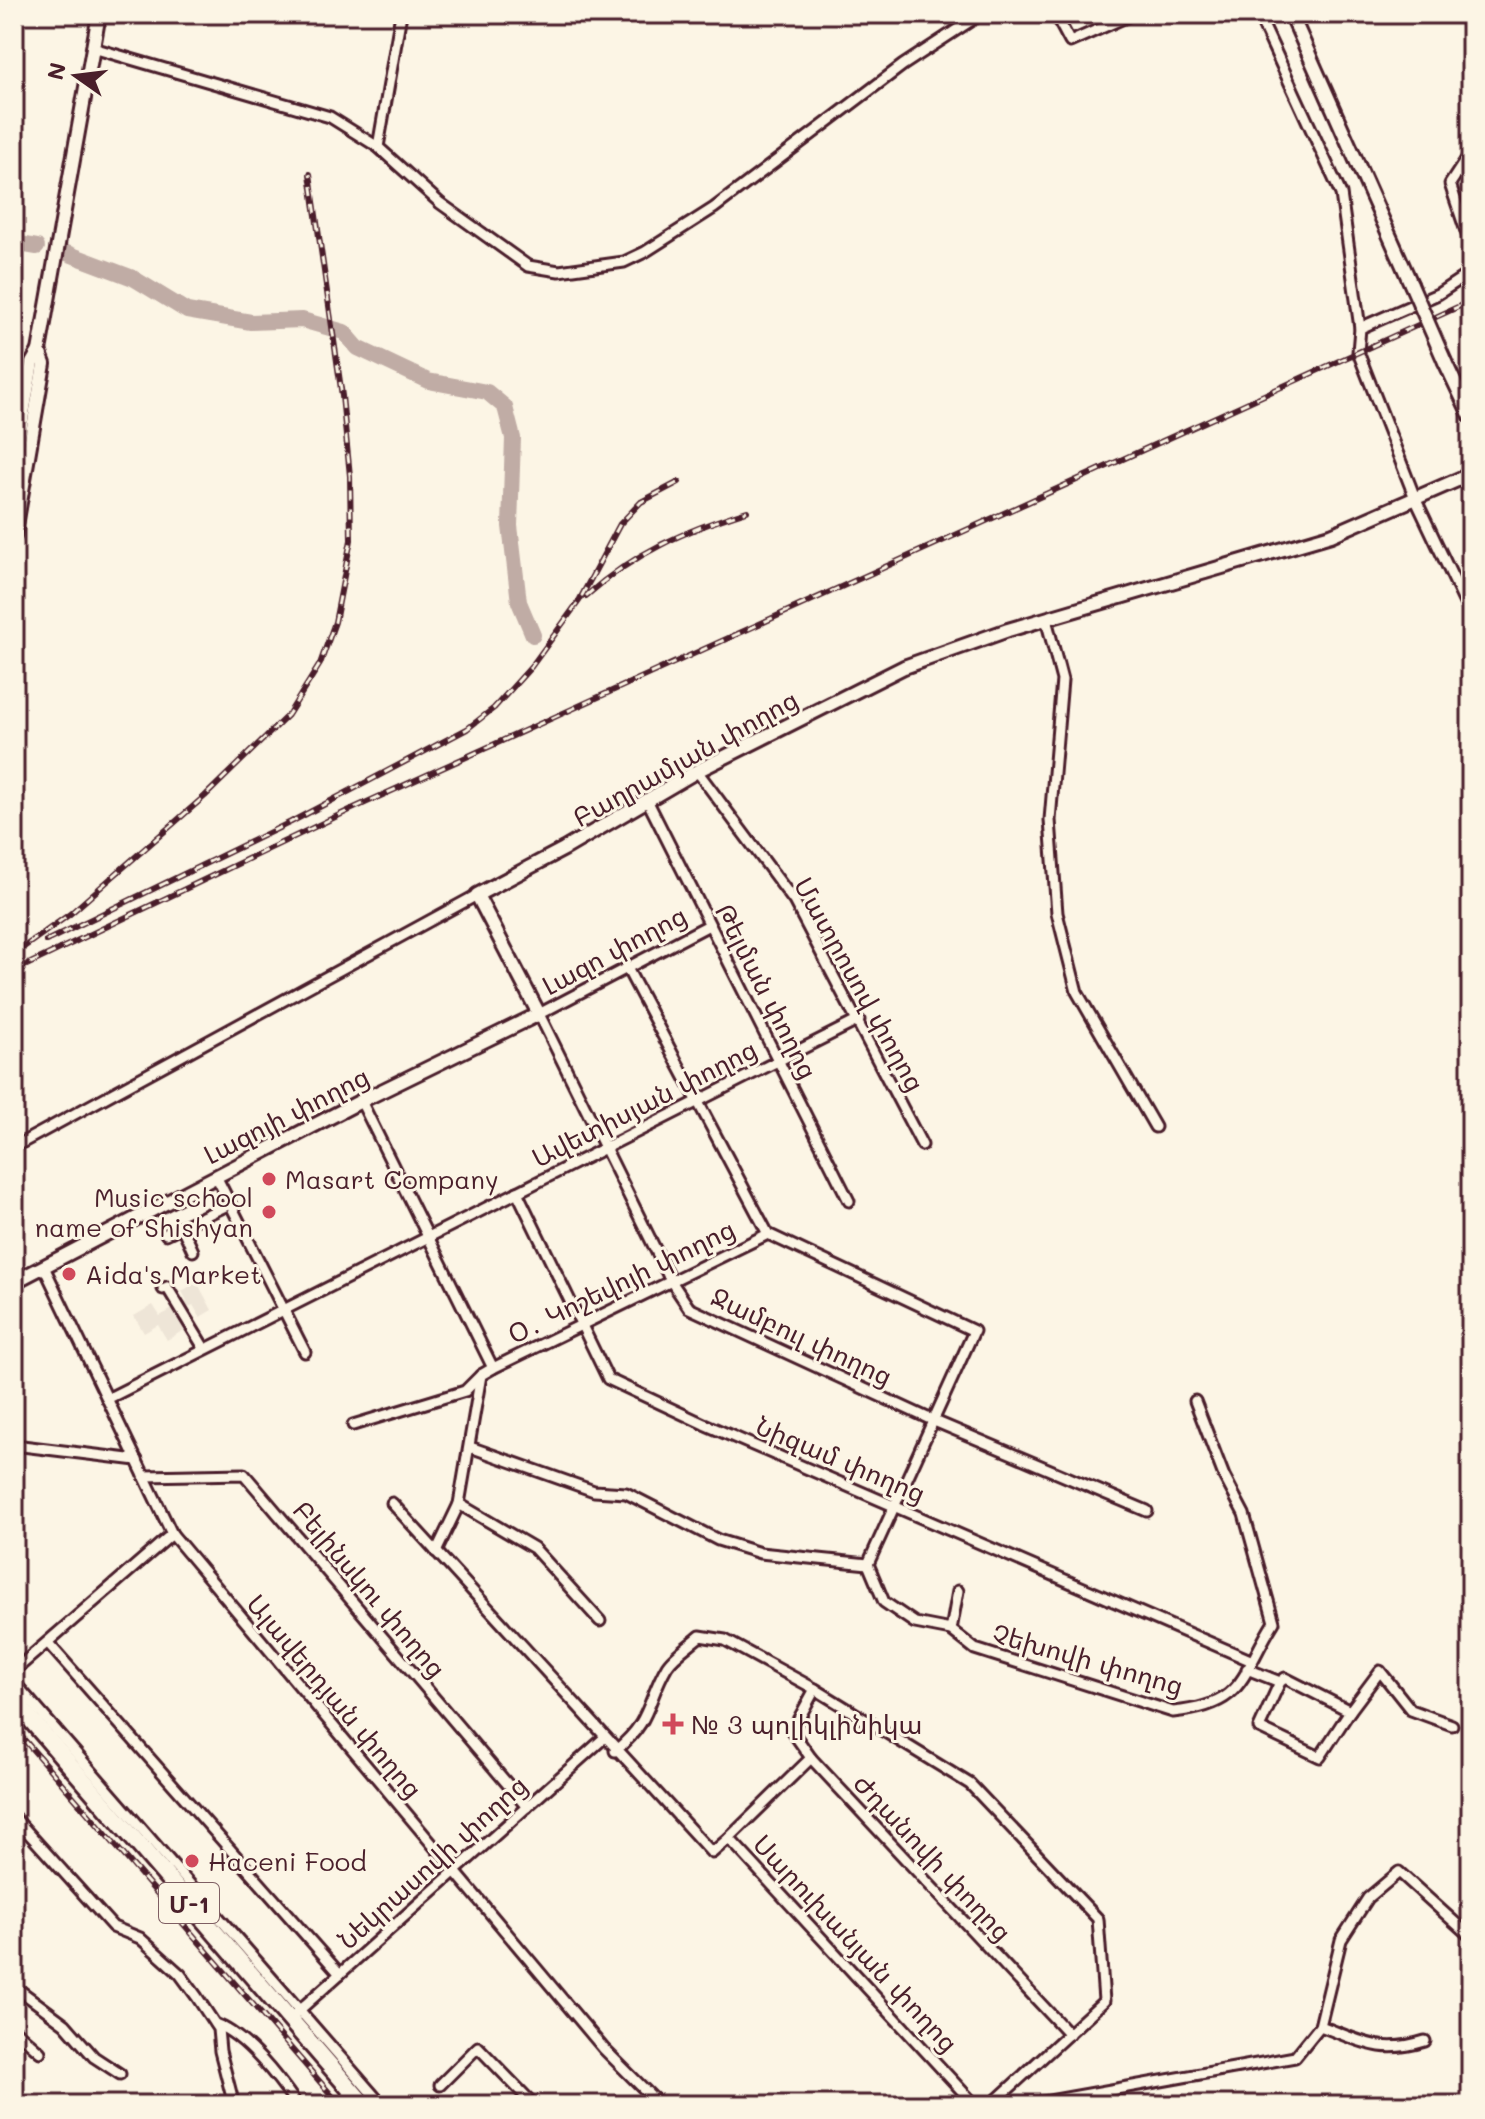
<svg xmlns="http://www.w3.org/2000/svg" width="1485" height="2119" viewBox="0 0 1485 2119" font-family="Mali,'Noto Sans Armenian',sans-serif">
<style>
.built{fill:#eee5d7}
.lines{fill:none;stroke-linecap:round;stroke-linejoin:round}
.river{stroke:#c0aca5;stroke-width:16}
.street-casing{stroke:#4a1f2b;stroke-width:15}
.secondary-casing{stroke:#4a1f2b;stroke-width:18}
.highway-casing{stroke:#4a1f2b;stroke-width:22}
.street{stroke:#fcf5e5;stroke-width:9}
.secondary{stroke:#fcf5e5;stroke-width:12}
.highway{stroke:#fcf5e5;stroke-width:16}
.rail-casing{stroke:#4a1f2b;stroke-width:6}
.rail{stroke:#fcf5e5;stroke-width:3;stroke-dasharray:9;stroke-linecap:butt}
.secondary-bridge-casing{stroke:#4a1f2b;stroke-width:18;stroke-linecap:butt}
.secondary-bridge{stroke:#fcf5e5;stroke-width:12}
.poi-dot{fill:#d1495b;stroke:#fcf5e5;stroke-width:3}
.labels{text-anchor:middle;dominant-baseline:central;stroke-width:6;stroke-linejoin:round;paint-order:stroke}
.shield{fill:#fcf5e5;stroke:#7f5f63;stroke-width:2}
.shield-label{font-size:24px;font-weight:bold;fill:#4a1f2b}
.street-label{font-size:26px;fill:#4a1f2b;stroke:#fcf5e5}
.poi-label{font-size:26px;fill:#4a1f2b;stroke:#fcf5e5;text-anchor:start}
</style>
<rect width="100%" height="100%" fill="#fcf5e5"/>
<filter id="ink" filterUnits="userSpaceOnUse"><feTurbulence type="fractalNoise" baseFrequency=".0125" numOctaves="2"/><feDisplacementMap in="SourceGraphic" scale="16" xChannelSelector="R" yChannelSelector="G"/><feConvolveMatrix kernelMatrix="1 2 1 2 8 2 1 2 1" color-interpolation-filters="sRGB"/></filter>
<g filter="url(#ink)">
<polygon class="built" points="197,1282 212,1310 200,1317 193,1305 176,1314 184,1330 167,1340 158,1325 144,1333 134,1316 153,1305 160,1316 187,1301 182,1291"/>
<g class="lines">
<g class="river">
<polyline points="14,243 37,247"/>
<polyline points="64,252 133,278 187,311 251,322 302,320 344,332 358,348 428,381 487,392 505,407 513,438 510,526 519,602 533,635"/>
</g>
<defs>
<g id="street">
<polyline points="1055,14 1070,42 1133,14"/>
<polyline points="1258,14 1341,194 1360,328 1358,352 1415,498 1471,616"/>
<polyline points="93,48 330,117 378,147 440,203 528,266 559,271 624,262 645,252 714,208 903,65 981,14"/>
<polyline points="378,147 401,14"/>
<polyline points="1471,152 1450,184 1471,246"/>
<polyline points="1360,328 1438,294 1471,272"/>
<polyline points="1046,619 1062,680 1050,820 1057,913 1077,992 1155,1127"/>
<polyline points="697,771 794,901 922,1145"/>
<polyline points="647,800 849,1201"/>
<polyline points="709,925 539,1014 671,1281 689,1308 932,1420 1147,1511"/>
<polyline points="627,968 768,1234 974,1331 868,1564"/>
<polyline points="361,1101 493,1368 481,1375 459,1504 436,1552"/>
<polyline points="14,1147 477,895"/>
<polyline points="216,1176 305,1352"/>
<polyline points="517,1192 608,1379 704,1424 1250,1660"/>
<polyline points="182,1227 193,1251"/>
<polyline points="166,1234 230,1204"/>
<polyline points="45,1269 172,1534 604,2049 660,2105"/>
<polyline points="163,1289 167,1287 204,1348"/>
<polyline points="493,1368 768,1234"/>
<polyline points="107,1399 859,1020"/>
<polyline points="353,1425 465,1391 481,1375"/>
<polyline points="14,1445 137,1460"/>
<polyline points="470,1447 594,1491 626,1493 718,1540 760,1553 868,1564"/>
<polyline points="144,1476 244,1474 527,1807"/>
<polyline points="392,1503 712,1853 729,1838 975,2105"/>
<polyline points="459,1504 534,1548 600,1621"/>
<path d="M 868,1564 L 884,1602 L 915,1623 L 951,1630 L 975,1649 L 1173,1712 C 1246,1705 1240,1676 1274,1622 L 1244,1514 L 1224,1476 L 1195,1401"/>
<polyline points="951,1630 958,1591"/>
<polyline points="48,1643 340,1974"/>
<polyline points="1247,1669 1280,1682 1285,1678 1350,1711 1320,1757 1259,1728 1280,1682"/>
<polyline points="14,1671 172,1534"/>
<polyline points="14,1682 382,2105"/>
<polyline points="1350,1711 1380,1671 1411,1710 1452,1725"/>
<path d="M 615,1751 C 653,1720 646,1702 667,1666 C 674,1655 690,1645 700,1636 L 725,1640 L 815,1689 L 970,1784 L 1098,1919 L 1104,2001 L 991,2105"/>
<polyline points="811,1758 792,1731 815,1689"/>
<polyline points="14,1817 113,1927 140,1938 180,1974 197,1997 218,2029 220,2051 234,2105"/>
<polyline points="729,1838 811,1758 1069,2034"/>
<polyline points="14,1986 65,2024 94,2057 120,2074"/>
<polyline points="295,2014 604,1738"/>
<path d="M 215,2024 C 245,2034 280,2080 297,2105"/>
<path d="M 1320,2026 C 1362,2041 1380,2055 1425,2041"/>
<polyline points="14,2029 40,2052"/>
<polyline points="440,2085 478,2047 534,2105"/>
<polyline points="1027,2105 1295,2057 1320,2026 1341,1940 1368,1898 1399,1872 1471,1937"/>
</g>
<g id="secondary">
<polyline points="1291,14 1411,284"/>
<polyline points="1445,362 1471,417"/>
<polyline points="14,465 32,363 39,351 99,14"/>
<polyline points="14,537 44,364 39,351"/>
<polyline points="14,1282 361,1101 539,1014 477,895 564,849 697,771 904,667 1008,630 1331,535 1471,474"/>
</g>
<polyline id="highway" points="14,1700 364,2105"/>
</defs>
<use href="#street" class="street-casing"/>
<use href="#secondary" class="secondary-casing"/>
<use href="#highway" class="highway-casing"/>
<use href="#street" class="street"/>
<use href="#secondary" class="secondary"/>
<use href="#highway" class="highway"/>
<defs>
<g id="rail">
<path d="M 586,596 C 634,553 686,530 747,511"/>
<polyline points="46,941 291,822 467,729 494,708 531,667 579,601 620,524 641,502 679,482"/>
<polyline points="14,954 70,914 205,796 288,715 320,664 335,622 351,540 350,476 342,396 310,174"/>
<polyline points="14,971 354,808 1471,301"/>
<polyline points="14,1728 340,2105"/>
</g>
</defs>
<use href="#rail" class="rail-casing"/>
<use href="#rail" class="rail"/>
<defs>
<polyline id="secondary-bridge" points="1411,284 1445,362"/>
</defs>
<use href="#secondary-bridge" class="secondary-bridge-casing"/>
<use href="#secondary-bridge" class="secondary-bridge"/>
</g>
</g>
<g class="poi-dot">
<circle cx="269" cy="1179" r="8"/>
<circle cx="269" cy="1212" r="8"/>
<circle cx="69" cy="1274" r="8"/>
<path d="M669 1712h8v8h8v8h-8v8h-8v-8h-8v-8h8z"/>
<circle cx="192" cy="1861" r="8"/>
</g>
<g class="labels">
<rect class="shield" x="159" y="1883" width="60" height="40" rx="6"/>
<g class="shield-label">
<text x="189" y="1903">Մ-1</text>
</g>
<g class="street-label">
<text transform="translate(685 758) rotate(-29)">Բաղրամյան փողոց</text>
<text transform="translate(614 950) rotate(-28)">Լազո փողոց</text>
<text transform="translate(860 984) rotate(61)">Մատրոսով փողոց</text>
<text transform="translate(767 991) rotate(63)">Թելման փողոց</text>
<text transform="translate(644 1103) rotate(-27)">Ավետիսյան փողոց</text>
<text transform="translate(286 1115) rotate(-27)">Լազոյի փողոց</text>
<text transform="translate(621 1281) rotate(-26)">Օ․ Կոշեվոյի փողոց</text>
<text transform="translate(802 1336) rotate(25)">Ջամբուլ փողոց</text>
<text transform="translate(841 1459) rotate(23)">Նիզամ փողոց</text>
<text transform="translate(370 1589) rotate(50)">Բելինսկու փողոց</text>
<text transform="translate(1088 1659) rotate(16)">Չեխովի փողոց</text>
<text transform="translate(335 1696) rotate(50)">Ալավերդյան փողոց</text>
<text transform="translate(933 1857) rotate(47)">Ժդանովի փողոց</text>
<text transform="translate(432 1862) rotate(-42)">Նեկրասովի փողոց</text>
<text transform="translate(856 1943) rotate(47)">Սարուխանյան փողոց</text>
</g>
<g class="poi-label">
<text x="285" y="1179">Masart Company</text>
<text x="253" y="1197" text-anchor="end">Music school<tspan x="253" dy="30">name of Shishyan</tspan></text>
<text x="85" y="1274">Aida's Market</text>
<text x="691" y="1724">№ 3 պոլիկլինիկա</text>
<text x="208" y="1861">Haceni Food</text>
</g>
</g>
<rect width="1485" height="2119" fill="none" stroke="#fcf5e5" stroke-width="48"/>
<rect x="24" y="24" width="1437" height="2071" fill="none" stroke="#4a1f2b" stroke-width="3" filter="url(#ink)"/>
<g transform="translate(76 76) rotate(284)" stroke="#fcf5e5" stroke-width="6" paint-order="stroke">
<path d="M0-6L14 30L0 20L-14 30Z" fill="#4a1f2b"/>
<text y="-12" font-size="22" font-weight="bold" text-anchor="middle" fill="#4a1f2b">N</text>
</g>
</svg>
